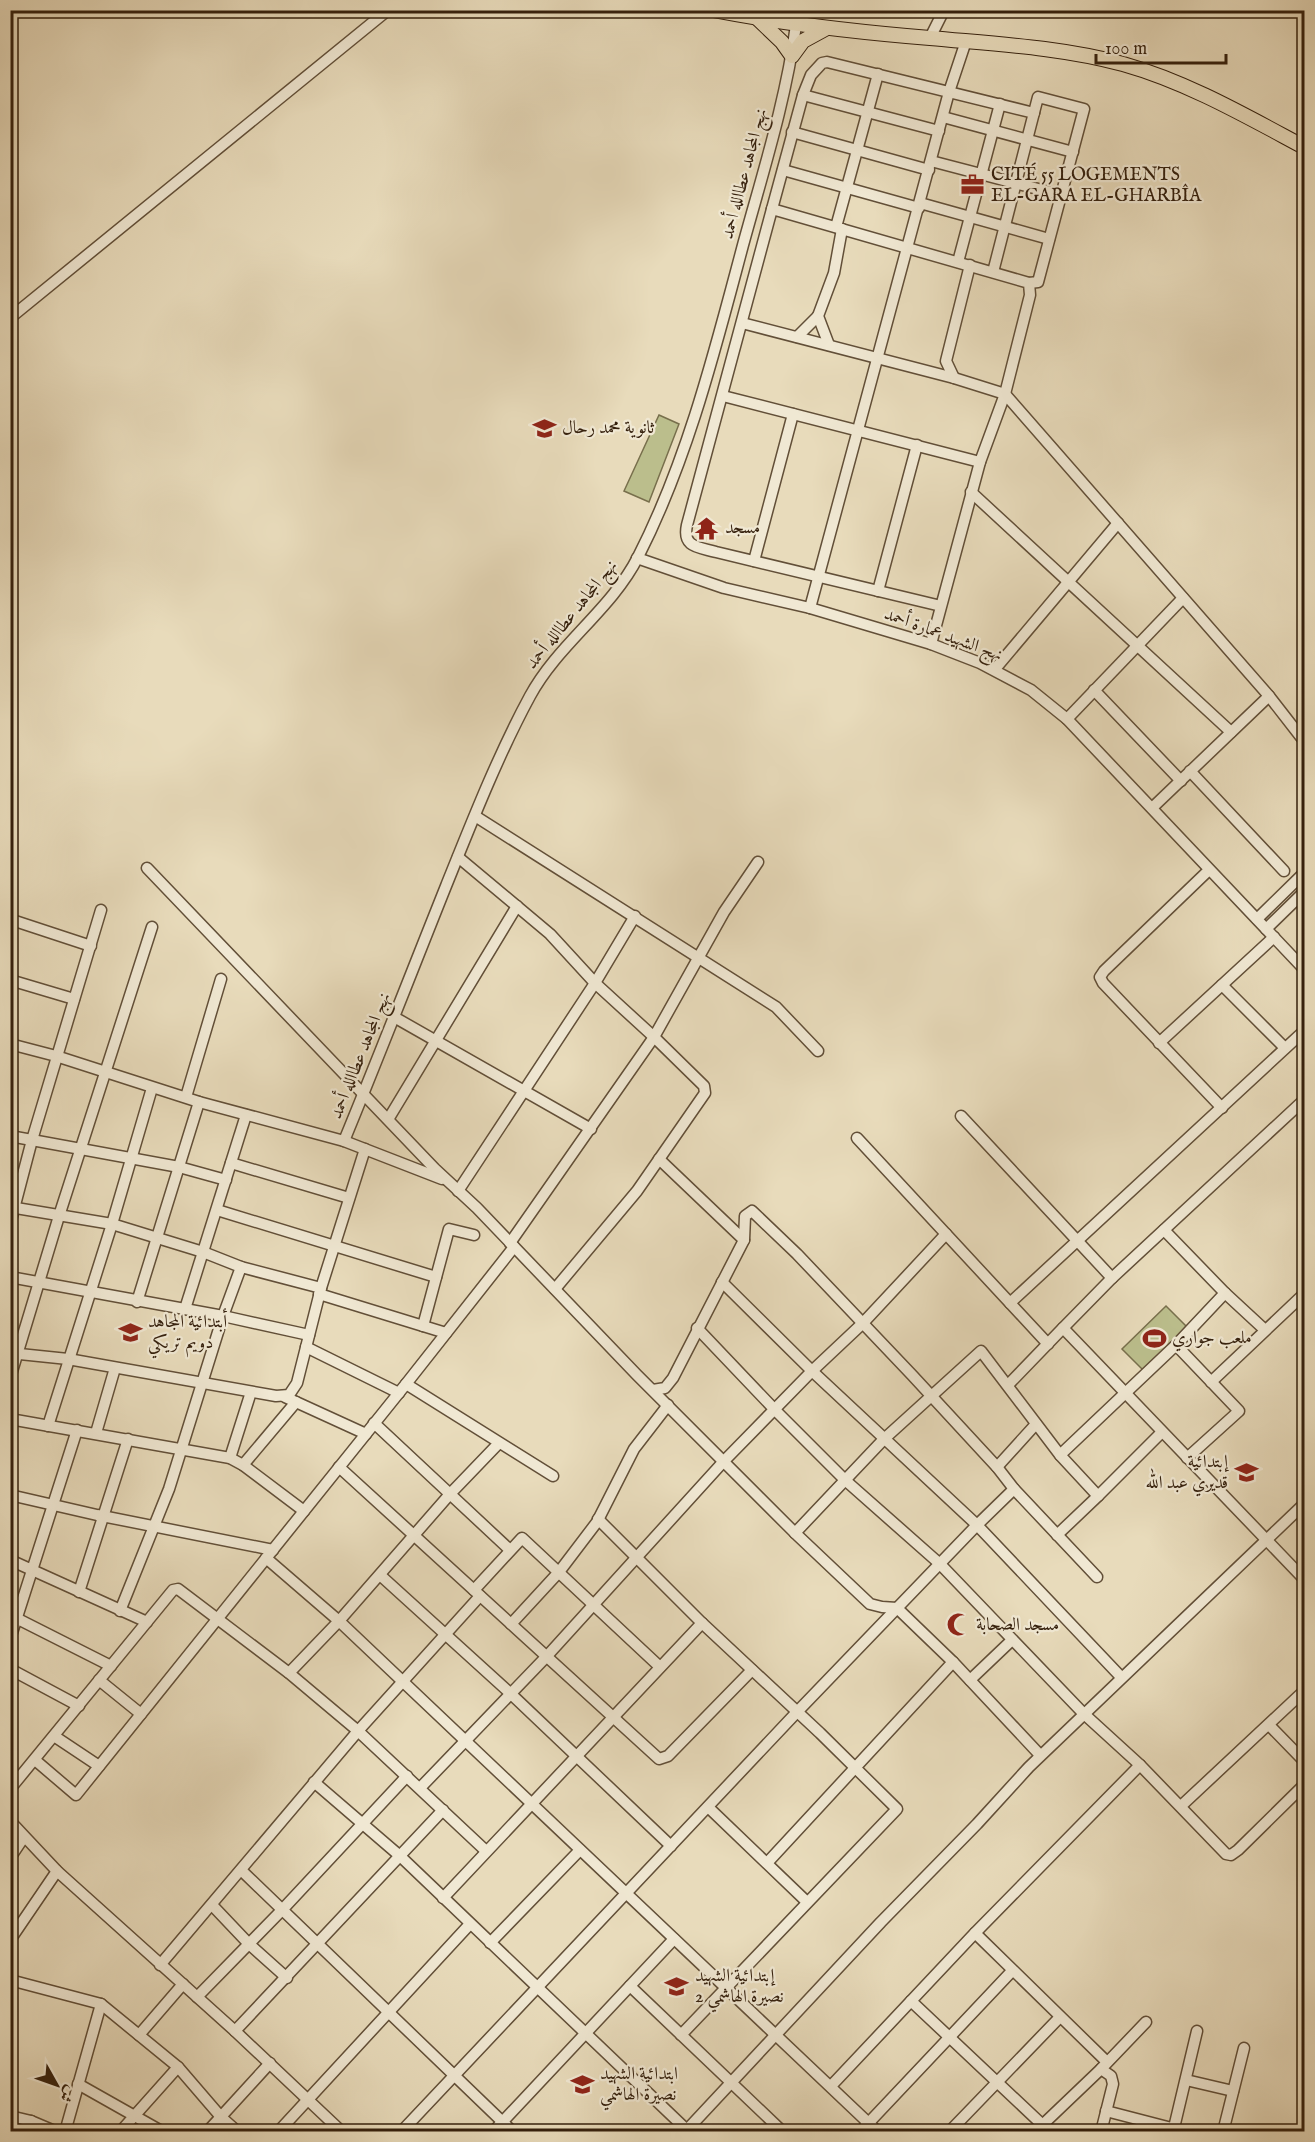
<svg xmlns="http://www.w3.org/2000/svg" width="1315" height="2142" viewBox="0 0 1315 2142" font-family="'IM FELL English',Amiri,serif">
<style>
.green{fill:#bbbe8c;stroke:#786f4c;stroke-width:1.5}
.lines{fill:none;stroke-linecap:round;stroke-linejoin:round}
.minor-casing{stroke:#624f38;stroke-width:13}
.major-casing{stroke:#35200d;stroke-width:16}
.minor{stroke:#f0e8d3;stroke-width:10}
.major{stroke:#e8dbbb;stroke-width:14}
.labels{text-anchor:middle;dominant-baseline:central;stroke-width:4.5;stroke-linejoin:round;paint-order:stroke}
.street-label{font-size:18px;fill:#35200d;stroke:#f0e8d3}
.poi-label{font-size:18px;fill:#35200d;stroke:#f0e8d3;text-anchor:start}
</style>
<rect width="100%" height="100%" fill="#e8dbbb"/>
<filter id="stains"><feTurbulence type="fractalNoise" baseFrequency=".00333" numOctaves="4"/><feColorMatrix values="0 0 0 0 .2 0 0 0 0 .09 0 0 0 0 .02 0 0 0 .5 -.17"/></filter>
<radialGradient id="worn" r=".72"><stop offset=".6" stop-color="#630" stop-opacity="0"/><stop offset="1" stop-color="#630" stop-opacity=".3"/></radialGradient>
<g class="green">
<polygon points="659,415 679,424 649,502 624,491"/>
<polygon points="1166,1306 1187,1327 1143,1370 1122,1349"/>
</g>
<g class="lines">
<defs>
<g id="minor">
<polyline points="930,38 944,10"/>
<polyline points="803,95 939,131"/>
<polyline points="943,117 1073,152"/>
<polyline points="792,132 929,170"/>
<polyline points="931,161 1061,195"/>
<polyline points="783,170 919,208"/>
<polyline points="920,203 1049,239"/>
<polyline points="772,209 803,95 811,75 822,63 827,62 1034,113"/>
<polyline points="836,227 878,74"/>
<polyline points="958,262 1000,104"/>
<polyline points="993,272 1038,97 1084,109 1038,282 1029,283"/>
<polyline points="10,318 388,10"/>
<polyline points="742,323 954,378 1005,394 1269,696 1304,741"/>
<polyline points="797,337 818,316"/>
<polyline points="829,345 818,316 834,273 842,229"/>
<polyline points="954,378 946,361 970,265"/>
<polyline points="723,396 980,462"/>
<polyline points="971,492 1231,732"/>
<polyline points="637,558 724,588 810,608 931,644 980,663 1031,690 1067,719 1304,969"/>
<polyline points="754,561 793,414"/>
<polyline points="878,591 917,445"/>
<polyline points="810,608 949,92 966,41"/>
<path d="M 931,644 L 980,462 L 1005,394 L 1030,295 L 1029,283 L 772,209 L 687,525 C 682,548 699,547 716,552 L 941,606"/>
<polyline points="995,669 1118,523"/>
<polyline points="1094,690 1181,781"/>
<polyline points="1067,719 1183,598"/>
<polyline points="1190,771 1284,871"/>
<polyline points="1152,808 1269,696"/>
<polyline points="475,816 776,1007 818,1051"/>
<polyline points="458,857 550,934 595,983 654,1037 704,1086 705,1093 637,1191 555,1289"/>
<polyline points="147,868 435,1169 477,1208 637,1375 795,1533 870,1604 882,1607 897,1608 953,1662 1040,1755"/>
<polyline points="1209,870 1104,971 1100,977 1103,983 1222,1108"/>
<polyline points="1257,919 1304,873"/>
<polyline points="12,920 91,946"/>
<polyline points="1266,929 1304,892"/>
<polyline points="10,980 74,999"/>
<polyline points="1222,985 1285,1048"/>
<polyline points="394,1017 591,1129"/>
<polyline points="1159,1043 1274,937"/>
<polyline points="10,1044 56,1056 199,1102 344,1141 442,1179"/>
<polyline points="186,1097 221,979"/>
<polyline points="961,1116 1112,1278"/>
<polyline points="389,1118 517,906"/>
<polyline points="10,1136 179,1167 226,1180"/>
<polyline points="857,1138 1048,1344"/>
<path d="M 344,1141 C 379,1056 412,971 446,886 C 471,824 498,755 530,696 C 558,644 611,610 638,557 C 688,459 715,350 743,245 C 763,172 786,100 796,25"/>
<polyline points="659,1159 744,1240"/>
<polyline points="231,1163 349,1198"/>
<polyline points="458,1191 595,983 635,916"/>
<polyline points="10,1207 112,1224 203,1252 241,1267 223,1316 169,1489 120,1611"/>
<polyline points="217,1210 436,1277"/>
<polyline points="10,1224 32,1140 101,910"/>
<polyline points="1164,1230 1225,1293 1265,1330"/>
<polyline points="510,1243 654,1037 724,912 758,862"/>
<polyline points="241,1267 321,1288"/>
<polyline points="10,1277 223,1316 309,1335"/>
<polyline points="722,1282 812,1371 977,1525 1121,1677"/>
<polyline points="319,1294 446,1333"/>
<polyline points="137,1302 199,1102"/>
<polyline points="1010,1303 1304,1031"/>
<polyline points="185,1309 246,1115"/>
<polyline points="423,1326 449,1229 474,1235"/>
<polyline points="697,1328 775,1410 845,1480 940,1564 1083,1713 1140,1765 1226,1854 1231,1855 1238,1850 1304,1785"/>
<polyline points="1063,1328 1112,1278 1304,1100"/>
<polyline points="1176,1345 1239,1411 1187,1458"/>
<polyline points="306,1347 399,1393"/>
<polyline points="10,1353 68,1359 276,1396 289,1395 297,1383 321,1288 365,1149"/>
<polyline points="10,1378 59,1216 152,927"/>
<polyline points="1211,1382 1304,1294"/>
<polyline points="406,1384 553,1476"/>
<polyline points="1008,1385 1063,1328 1304,1579"/>
<polyline points="653,1390 665,1388 673,1378 744,1240 745,1216 752,1211 797,1254 912,1375 997,1467 1014,1489 1097,1577"/>
<polyline points="285,1397 366,1434"/>
<polyline points="10,1419 230,1458 243,1465 304,1511"/>
<polyline points="48,1426 112,1224 152,1088"/>
<polyline points="96,1433 115,1368"/>
<polyline points="499,1443 450,1494 510,1550"/>
<polyline points="1060,1455 1176,1345 1225,1293"/>
<polyline points="230,1458 251,1392"/>
<polyline points="243,1465 296,1402"/>
<polyline points="339,1467 659,1759 668,1756 752,1670"/>
<polyline points="997,1467 1036,1424"/>
<polyline points="10,1495 97,1515 273,1550"/>
<polyline points="1098,1496 1162,1432"/>
<polyline points="598,1519 702,1623 820,1733 897,1809 681,2035"/>
<polyline points="795,1533 884,1439 981,1351 1060,1455 1098,1496 1057,1535"/>
<polyline points="266,1558 339,1621 878,2132"/>
<polyline points="10,1560 147,1622"/>
<polyline points="380,1575 510,1693 671,1846"/>
<polyline points="474,1590 522,1538 660,1667"/>
<polyline points="79,1592 128,1439"/>
<polyline points="12,1616 111,1666"/>
<polyline points="511,1624 559,1572 597,1522 634,1449 668,1405"/>
<polyline points="10,1639 77,1430"/>
<polyline points="10,1669 79,1706"/>
<polyline points="289,1673 339,1621 450,1494 374,1423"/>
<polyline points="99,1680 141,1714"/>
<polyline points="970,1680 1012,1640"/>
<polyline points="1269,1725 1304,1761"/>
<polyline points="54,1736 99,1766"/>
<polyline points="35,1760 76,1795 406,1384 514,1247"/>
<polyline points="314,1782 400,1856 689,2132"/>
<polyline points="420,1788 547,1656 724,1461 812,1371 863,1323 946,1234"/>
<polyline points="10,1789 173,1590 178,1589 289,1673 358,1731 486,1851"/>
<polyline points="1181,1806 1304,1691"/>
<polyline points="708,1807 807,1902"/>
<polyline points="10,1821 57,1871 235,2031 342,2132"/>
<polyline points="10,1858 24,1837"/>
<polyline points="767,1863 953,1662"/>
<polyline points="241,1870 513,2132"/>
<polyline points="443,1898 702,1623"/>
<polyline points="212,1905 249,1944 287,1978"/>
<polyline points="975,1933 1107,2062"/>
<polyline points="10,1940 57,1871"/>
<polyline points="490,1943 580,1850"/>
<polyline points="160,1965 358,1731 480,1596"/>
<polyline points="10,1980 101,2004 178,2067 221,2117 238,2132"/>
<polyline points="630,1986 783,2132"/>
<polyline points="197,1997 282,1910 407,1776"/>
<polyline points="911,2001 1050,2132"/>
<polyline points="235,2031 443,1810"/>
<polyline points="139,2035 183,1984"/>
<polyline points="1101,2069 1111,2076 1113,2084 1101,2132"/>
<polyline points="1186,2080 1233,2091"/>
<polyline points="78,2084 163,2132"/>
<polyline points="831,2086 975,1933 1140,1765"/>
<polyline points="1106,2111 1187,2132"/>
<polyline points="10,2116 31,2121 57,2132"/>
<polyline points="24,2132 31,2121"/>
<polyline points="65,2132 101,2004"/>
<polyline points="120,2132 178,2067"/>
<polyline points="207,2132 270,2063"/>
<polyline points="278,2132 470,1924"/>
<polyline points="401,2132 797,1712 977,1525 1014,1489"/>
<polyline points="493,2132 674,1939"/>
<polyline points="685,2132 881,1922 977,1824 1029,1767 1304,1504"/>
<polyline points="860,2132 1012,1971"/>
<polyline points="949,2132 1060,2017"/>
<polyline points="1035,2132 1101,2069 1146,2022"/>
<polyline points="1173,2132 1197,2031"/>
<polyline points="1223,2132 1244,2048"/>
</g>
<g id="major">
<path d="M 713,10 C 785,24 857,32 930,38 C 994,44 1060,47 1123,64 C 1187,82 1246,116 1304,147"/>
<polyline points="758,19 782,42 792,56 803,41 825,29"/>
</g>
</defs>
<use href="#minor" class="minor-casing"/>
<use href="#major" class="major-casing"/>
<use href="#minor" class="minor"/>
<use href="#major" class="major"/>
</g>
<defs>
<symbol id="office-bare" viewBox="-9 -9 18 18"><path d="M-6-3h4V-5.5h4V-3h4V5H-6ZM-1-4.5V-3h2v-1.5ZM-6 0V1H6V0Z" fill="#8f2418" stroke="#f0e8d3" stroke-width="2.5" paint-order="stroke"/></symbol>
<symbol id="school-bare" viewBox="-9 -9 18 18"><path d="M0-5L7-2L0 1L-7-2ZM-4 1L0 2.5L4 1V4Q0 6-4 4Z" fill="#8f2418" stroke="#f0e8d3" stroke-width="2.5" paint-order="stroke"/></symbol>
<symbol id="temple-bare" viewBox="-9 -9 18 18"><path d="M0-6L5-2H3V0L6.5 2.5H4V6H1.5V3h-3V6H-4V2.5H-6.5L-3 0V-2H-5Z" fill="#8f2418" stroke="#f0e8d3" stroke-width="2.5" paint-order="stroke"/></symbol>
<symbol id="stadium-bare" viewBox="-9 -9 18 18"><path d="M0-5a6.5 5 0 1 0 0 10a6.5 5 0 1 0 0-10ZM-3.5-1.8h7v3.6h-7Z" fill="#8f2418" stroke="#f0e8d3" stroke-width="2.5" paint-order="stroke"/></symbol>
<symbol id="mosque-bare" viewBox="-9 -9 18 18"><path d="M3.5-4.9A6 6 0 1 0 3.5 4.9A5 5 0 1 1 3.5-4.9Z" fill="#8f2418" stroke="#f0e8d3" stroke-width="2.5" paint-order="stroke"/></symbol>
</defs>
<g fill-rule="evenodd">
<use href="#office-bare" x="956" y="168" width="33" height="33"/>
<use href="#school-bare" x="528" y="412" width="33" height="33"/>
<use href="#temple-bare" x="690" y="512" width="33" height="33"/>
<use href="#school-bare" x="114" y="1316" width="33" height="33"/>
<use href="#stadium-bare" x="1138" y="1322" width="33" height="33"/>
<use href="#school-bare" x="1230" y="1456" width="33" height="33"/>
<use href="#mosque-bare" x="942" y="1608" width="33" height="33"/>
<use href="#school-bare" x="660" y="1970" width="33" height="33"/>
<use href="#school-bare" x="566" y="2068" width="33" height="33"/>
</g>
<g class="labels">
<g class="street-label">
<text transform="translate(745 174) rotate(-75)">نهج المجاهد عطاالله أحمد</text>
<text transform="translate(572 615) rotate(-51)">نهج المجاهد عطاالله أحمد</text>
<text transform="translate(943 635) rotate(20)">نهج الشهيد عمارة أحمد</text>
<text transform="translate(361 1056) rotate(-68)">نهج المجاهد عطاالله أحمد</text>
</g>
<g class="poi-label">
<text x="991" y="175">CITÉ 55 LOGEMENTS<tspan x="991" dy="21">EL-GARA EL-GHARBÎA</tspan></text>
<text x="562" y="428">ثانوية محمد رحال</text>
<text x="725" y="528">مسجد</text>
<text x="148" y="1322">أبتدائية المجاهد<tspan x="148" dy="21">دويم تريكي</tspan></text>
<text x="1172" y="1338">ملعب جواري</text>
<text x="1228" y="1462" text-anchor="end">إبتدائية<tspan x="1228" dy="21">قديري عبد الله</tspan></text>
<text x="976" y="1625">مسجد الصحابة</text>
<text x="695" y="1976">إبتدائية الشهيد<tspan x="695" dy="21">نصيرة الهاشمي 2</tspan></text>
<text x="600" y="2074">ابتدائية الشهيد<tspan x="600" dy="21">نصيرة الهاشمي</tspan></text>
</g>
</g>
<rect width="1315" height="2142" fill="none" stroke="#e8dbbb" stroke-width="36"/>
<rect x="12" y="12" width="1291" height="2118" fill="none" stroke="#35200d" stroke-width="3"/>
<rect x="18" y="18" width="1279" height="2106" fill="none" stroke="#35200d" stroke-width="1.5"/>
<g transform="translate(57 2085) rotate(130)" stroke="#f0e8d3" stroke-width="4.5" paint-order="stroke">
<path d="M0-4.5L10 22L0 15L-10 22Z" fill="#35200d"/>
<text y="-9" font-size="16" font-weight="bold" text-anchor="middle" fill="#35200d">ش</text>
</g>
<path d="M1096 54v9h130v-9" fill="none" stroke="#35200d" stroke-width="3"/>
<text x="1105" y="54" font-size="18" fill="#35200d" stroke="#f0e8d3" stroke-width="4.5" paint-order="stroke">100 m</text>
<rect width="100%" height="100%" filter="url(#stains)"/>
<rect width="100%" height="100%" fill="url(#worn)"/>
</svg>
